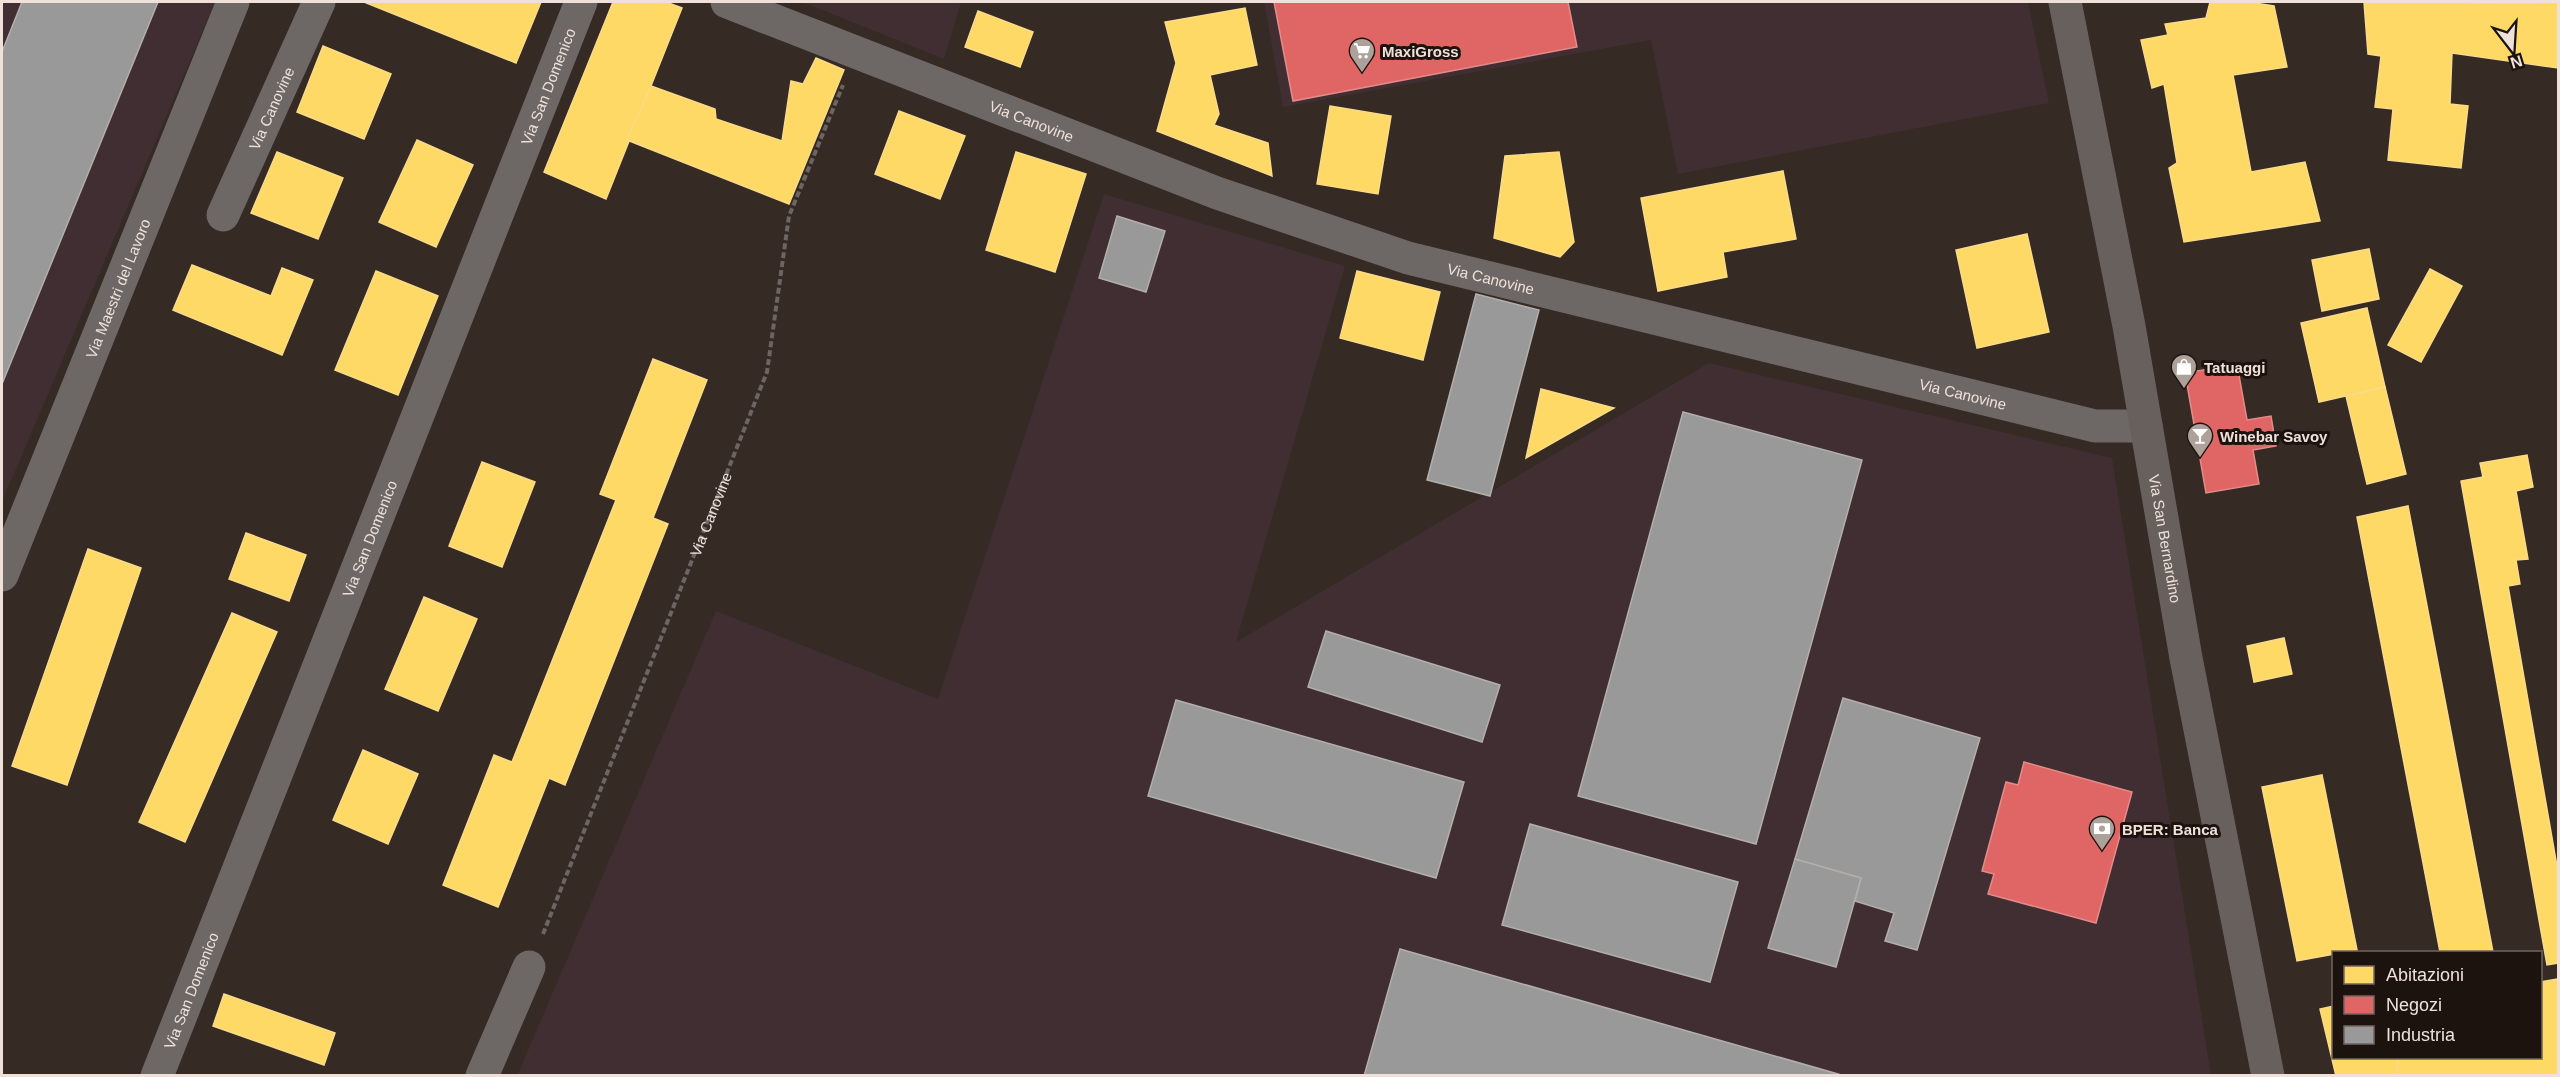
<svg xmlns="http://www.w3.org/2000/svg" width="2560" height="1077" viewBox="0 0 2560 1077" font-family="Arial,sans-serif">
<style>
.industrial{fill:#402e32}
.homes{fill:#ffd966;stroke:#fadb89;stroke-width:1.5}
.shops{fill:#e06666;stroke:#e48b89;stroke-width:1.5}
.industry{fill:#999;stroke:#b3afac;stroke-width:1.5}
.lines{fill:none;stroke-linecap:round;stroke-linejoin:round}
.path{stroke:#6c6562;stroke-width:4;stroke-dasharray:6 3;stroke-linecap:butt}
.street{stroke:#6d6866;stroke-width:33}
.secondary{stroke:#68605d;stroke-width:33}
.labels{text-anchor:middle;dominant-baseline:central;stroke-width:6;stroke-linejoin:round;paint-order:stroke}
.poi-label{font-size:15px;font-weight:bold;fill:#efe1da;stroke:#1d130e;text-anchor:start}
.street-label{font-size:15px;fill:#efe1da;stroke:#1d130e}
</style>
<rect width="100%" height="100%" fill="#352a24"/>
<g class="industrial">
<polygon points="2,2 215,2 2,502"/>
<polygon points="802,2 961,2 944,59"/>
<polygon points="1264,2 2028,2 2049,103 1678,174 1651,40 1283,107"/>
<polygon points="1104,194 1345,266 1236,642 1709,363 2112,458 2211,1075 517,1076 716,611 938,699"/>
</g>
<g class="homes">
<polygon points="364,2 541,2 516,63"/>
<polygon points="613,2 666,2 682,8 606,199 544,172"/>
<polygon points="2210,2 2248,2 2274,6 2287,67 2233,75 2251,172 2305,162 2320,221 2184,242 2169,168 2177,163 2164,84 2152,88 2141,40 2168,35 2165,24 2206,18"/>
<polygon points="2364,2 2558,3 2558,68 2452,53 2450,104 2468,106 2461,168 2388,160 2393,109 2375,107 2381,56 2368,54"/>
<polygon points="1245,8 1257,65 1210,75 1219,114 1214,125 1268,143 1272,176 1157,131 1176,63 1165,22"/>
<polygon points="978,11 1033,32 1020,67 965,47"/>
<polygon points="323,46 391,74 364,139 297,112"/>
<polygon points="816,58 844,70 789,204 627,140 651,86 715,109 716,119 782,141 791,81 803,84"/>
<polygon points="1330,106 1391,116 1378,194 1317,184"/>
<polygon points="899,111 965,136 940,199 875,174"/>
<polygon points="417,140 473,165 436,247 379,222"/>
<polygon points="277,152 343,178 318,239 251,213"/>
<polygon points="1016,152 1086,174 1055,272 986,250"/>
<polygon points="1559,152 1574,242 1560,257 1494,238 1505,156"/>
<polygon points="1783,171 1796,239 1723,252 1727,277 1658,291 1641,198"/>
<polygon points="2027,234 2049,332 1977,348 1956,250"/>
<polygon points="2369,249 2379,299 2322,311 2312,260"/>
<polygon points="192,265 271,296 282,268 313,280 282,355 173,310"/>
<polygon points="2430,269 2462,286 2421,362 2388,345"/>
<polygon points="376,271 438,296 398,395 335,370"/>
<polygon points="1357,271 1440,292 1423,360 1340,338"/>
<polygon points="2367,308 2385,387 2319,402 2301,323"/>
<polygon points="653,359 707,380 653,518 668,524 565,785 549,778 498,907 443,885 494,755 512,762 616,500 600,494"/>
<polygon points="2385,387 2406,474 2367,484 2346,396"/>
<polygon points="1541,389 1614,408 1526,458"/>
<polygon points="2527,455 2533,487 2516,491 2528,559 2516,560 2520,584 2508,586 2558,872 2558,963 2547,965 2461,481 2483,477 2480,463"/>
<polygon points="482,462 535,482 502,567 449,546"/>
<polygon points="2408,506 2493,952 2440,952 2357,517"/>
<polygon points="246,533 306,555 289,601 229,579"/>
<polygon points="88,549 141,568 67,785 12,766"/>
<polygon points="424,597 477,619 438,711 385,689"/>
<polygon points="232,613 277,632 185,842 139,822"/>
<polygon points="2284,638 2292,674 2254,682 2247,646"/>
<polygon points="363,750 418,774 388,844 333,820"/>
<polygon points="2322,775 2357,950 2297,961 2262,787"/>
<polygon points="2558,979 2558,1076 2397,1076 2398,1058 2540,1058 2540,982"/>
<polygon points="224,994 335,1033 324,1065 213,1026"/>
<polygon points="2334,1006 2334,1058 2398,1058 2397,1076 2336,1076 2320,1009"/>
</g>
<g class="shops">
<polygon points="1274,2 1568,2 1577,47 1293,101"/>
<polygon points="2237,364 2247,420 2271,416 2276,446 2253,450 2259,484 2206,493 2185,373"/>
<polygon points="2024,762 2132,792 2096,923 1988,894 1994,874 1982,871 2006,782 2018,785"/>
</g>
<g class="industry">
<polygon points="22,2 158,2 2,384 2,52"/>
<polygon points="1117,216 1165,231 1146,292 1099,278"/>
<polygon points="1476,294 1539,310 1490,496 1427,480"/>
<polygon points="1683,412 1862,460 1756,844 1578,796"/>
<polygon points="1326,631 1500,685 1482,742 1308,687"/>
<polygon points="1843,698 1980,738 1917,950 1885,941 1894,913 1855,901 1861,878 1795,859"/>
<polygon points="1176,700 1464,782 1436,878 1148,796"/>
<polygon points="1530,824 1738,882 1710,982 1502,925"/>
<polygon points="1795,859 1861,878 1836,967 1768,948"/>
<polygon points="1400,949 1845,1076 1364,1076"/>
</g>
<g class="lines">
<path class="path" id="s1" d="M 543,934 L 767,372 L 789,216 L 843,85"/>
<g class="street">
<path id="s2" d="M 727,2 L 1217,193 L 1408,258 L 2095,426 L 2146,426"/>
<path id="s3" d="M 223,215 L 319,2"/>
<path id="s4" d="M 2,575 L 233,2"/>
<path id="s5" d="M 157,1076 L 581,2"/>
<polyline points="482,1076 529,967"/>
</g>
<path class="secondary" id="s6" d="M 2065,2 L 2129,326 L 2186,658 L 2268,1076"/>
</g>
<defs>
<symbol id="supermarket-pin" viewBox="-11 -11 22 30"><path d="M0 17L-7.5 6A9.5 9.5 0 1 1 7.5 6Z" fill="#aea19a" stroke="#1d130e"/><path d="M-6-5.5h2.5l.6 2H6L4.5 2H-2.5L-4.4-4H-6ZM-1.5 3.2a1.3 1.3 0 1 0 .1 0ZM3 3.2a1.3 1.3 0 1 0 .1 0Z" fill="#fff"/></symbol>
<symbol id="shop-pin" viewBox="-11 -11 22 30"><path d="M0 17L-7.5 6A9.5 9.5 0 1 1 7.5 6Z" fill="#aea19a" stroke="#1d130e"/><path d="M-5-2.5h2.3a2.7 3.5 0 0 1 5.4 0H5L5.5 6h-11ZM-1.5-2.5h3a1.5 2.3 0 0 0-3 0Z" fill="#fff"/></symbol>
<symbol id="bar-pin" viewBox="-11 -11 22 30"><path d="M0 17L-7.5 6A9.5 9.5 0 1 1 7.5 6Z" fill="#aea19a" stroke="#1d130e"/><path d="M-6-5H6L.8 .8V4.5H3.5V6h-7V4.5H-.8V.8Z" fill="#fff"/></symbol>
<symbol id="bank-pin" viewBox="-11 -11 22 30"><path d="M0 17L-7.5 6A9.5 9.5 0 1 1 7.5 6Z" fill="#aea19a" stroke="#1d130e"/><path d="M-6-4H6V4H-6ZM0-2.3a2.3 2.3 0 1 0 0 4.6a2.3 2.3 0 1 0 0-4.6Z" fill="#fff"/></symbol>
</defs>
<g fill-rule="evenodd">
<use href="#supermarket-pin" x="1347" y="36" width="30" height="40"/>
<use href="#shop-pin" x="2169" y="352" width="30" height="40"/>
<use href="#bar-pin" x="2185" y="421" width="30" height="40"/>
<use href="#bank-pin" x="2087" y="814" width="30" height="40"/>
</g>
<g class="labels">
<g class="poi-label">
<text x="1382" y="51">MaxiGross</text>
<text x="2204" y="367">Tatuaggi</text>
<text x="2220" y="436">Winebar Savoy</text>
<text x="2122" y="829">BPER: Banca</text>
</g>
<g class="street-label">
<text stroke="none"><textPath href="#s5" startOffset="1064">Via San Domenico</textPath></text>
<text stroke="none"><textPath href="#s3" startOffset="117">Via Canovine</textPath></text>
<text stroke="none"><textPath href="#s2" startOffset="327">Via Canovine</textPath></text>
<text stroke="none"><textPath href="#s2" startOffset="813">Via Canovine</textPath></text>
<text stroke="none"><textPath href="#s4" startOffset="309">Via Maestri del Lavoro</textPath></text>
<text stroke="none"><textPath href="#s2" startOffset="1299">Via Canovine</textPath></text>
<text stroke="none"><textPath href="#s1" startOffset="452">Via Canovine</textPath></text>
<text stroke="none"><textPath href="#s5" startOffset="578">Via San Domenico</textPath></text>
<text stroke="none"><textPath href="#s6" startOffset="546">Via San Bernardino</textPath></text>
<text stroke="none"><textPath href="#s5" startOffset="92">Via San Domenico</textPath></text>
</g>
</g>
<rect width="2560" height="1077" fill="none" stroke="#efe1da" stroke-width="6"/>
<rect x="2332" y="951" width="210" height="108" fill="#1d130e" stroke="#716560" stroke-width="1.5"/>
<rect x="2344" y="966" width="30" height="18" fill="#ffd966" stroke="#716560" stroke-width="1.5"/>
<text x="2386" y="981" font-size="18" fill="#efe1da">Abitazioni</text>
<rect x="2344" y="996" width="30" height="18" fill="#e06666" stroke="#716560" stroke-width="1.5"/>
<text x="2386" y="1011" font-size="18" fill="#efe1da">Negozi</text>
<rect x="2344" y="1026" width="30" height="18" fill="#999999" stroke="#716560" stroke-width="1.5"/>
<text x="2386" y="1041" font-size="18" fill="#efe1da">Industria</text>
<g transform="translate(2512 48) rotate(163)" stroke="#1d130e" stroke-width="4.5" paint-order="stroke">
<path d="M0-4.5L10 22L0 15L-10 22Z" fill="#efe1da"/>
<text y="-9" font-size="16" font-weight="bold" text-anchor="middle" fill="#efe1da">N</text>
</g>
</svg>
